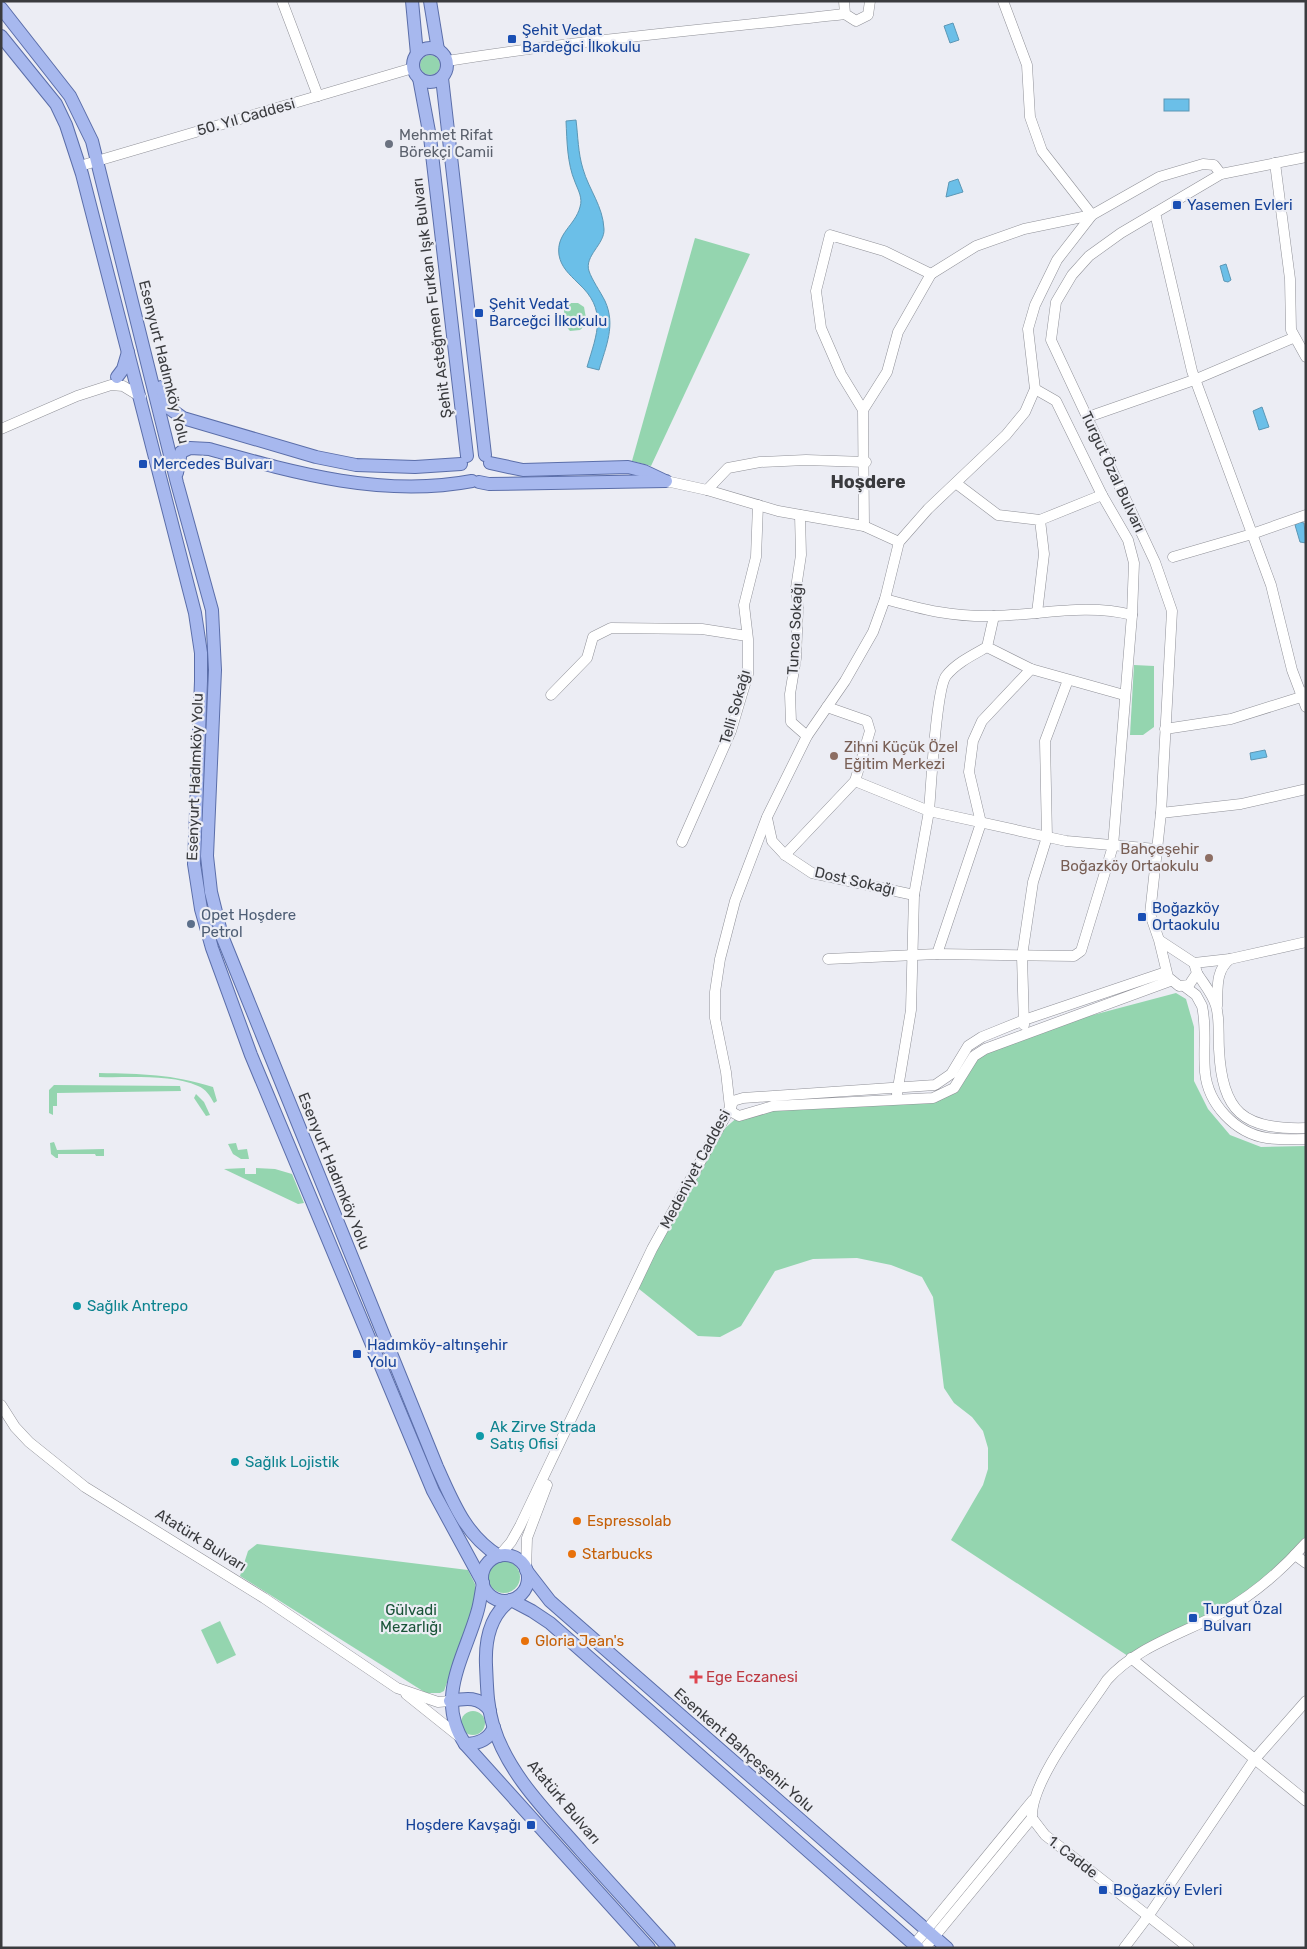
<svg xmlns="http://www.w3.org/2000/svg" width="1307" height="1949" viewBox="0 0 1307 1949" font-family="Rubik,sans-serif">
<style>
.green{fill:#94d5af}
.water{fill:#6bbfe8;stroke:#5c97b5}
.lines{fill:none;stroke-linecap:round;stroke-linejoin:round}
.minor-casing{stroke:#909198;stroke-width:11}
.major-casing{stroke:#5b6ea9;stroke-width:14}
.minor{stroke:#fff;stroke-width:10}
.major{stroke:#a7b8ee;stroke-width:12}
.transit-dot{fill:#1a4fb4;stroke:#ecedf4;stroke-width:2}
.worship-dot{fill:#6b7280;stroke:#ecedf4;stroke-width:2}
.education-dot{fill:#8d6e63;stroke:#ecedf4;stroke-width:2}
.service-dot{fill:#5c6f8a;stroke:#ecedf4;stroke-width:2}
.culture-dot{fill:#0f9aa8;stroke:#ecedf4;stroke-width:2}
.food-dot{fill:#e8710a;stroke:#ecedf4;stroke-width:2}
.health-dot{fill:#e0444e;stroke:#ecedf4;stroke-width:2}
.labels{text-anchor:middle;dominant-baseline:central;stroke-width:4.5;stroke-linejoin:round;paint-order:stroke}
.transit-label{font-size:15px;fill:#164399;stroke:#ecedf4;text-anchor:start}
.street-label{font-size:15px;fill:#3a3b3e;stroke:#ecedf4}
.worship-label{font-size:15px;fill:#5b616d;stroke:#ecedf4;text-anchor:start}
.education-label{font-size:15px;fill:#785e54;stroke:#ecedf4;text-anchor:start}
.service-label{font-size:15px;fill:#4e5e75;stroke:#ecedf4;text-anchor:start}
.culture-label{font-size:15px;fill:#0d838f;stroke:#ecedf4;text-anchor:start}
.food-label{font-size:15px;fill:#c56008;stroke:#ecedf4;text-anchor:start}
.park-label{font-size:15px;fill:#195438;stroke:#ecedf4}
.health-label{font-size:15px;fill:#be3a42;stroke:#ecedf4;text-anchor:start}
.quarter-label{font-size:18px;font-weight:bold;fill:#3a3b3e;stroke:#ecedf4}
</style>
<rect width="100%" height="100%" fill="#ecedf4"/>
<g class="green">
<circle cx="430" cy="65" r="10"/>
<polygon points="695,238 750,254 651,466 632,461"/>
<polygon points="571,303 578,303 584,307 587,324 580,330 570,331 565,325 564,310"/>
<polygon points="1134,665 1154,666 1154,727 1143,735 1130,735"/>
<polygon points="1176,993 1186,999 1194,1027 1194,1081 1208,1109 1230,1135 1261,1147 1306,1146 1306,1542 1246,1596 1131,1658 951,1540 983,1485 988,1469 988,1448 983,1431 972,1417 954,1403 944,1388 933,1297 922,1277 891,1265 857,1258 813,1259 775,1271 741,1326 720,1337 698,1336 634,1285 717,1135 739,1116 753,1111 941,1095 974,1056 1025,1033"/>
<path d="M 99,1073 C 143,1074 171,1074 213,1087 L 217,1101 L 214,1103 C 210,1096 206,1089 198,1086 C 172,1074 128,1078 99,1077 Z"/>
<polygon points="54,1085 180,1086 181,1091 57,1093 57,1106 53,1106 53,1115 49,1113 49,1090"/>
<polygon points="196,1094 204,1102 210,1115 206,1116 194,1098"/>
<polygon points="54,1142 57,1150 104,1149 104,1156 96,1156 95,1154 58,1154 58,1158 56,1158 51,1154 50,1143"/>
<polygon points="236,1143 238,1150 247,1149 249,1159 241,1159 233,1154 228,1144"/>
<polygon points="245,1168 245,1174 256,1174 256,1168 275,1169 292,1174 304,1203 298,1204 224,1169"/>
<polygon points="257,1544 468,1570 475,1584 475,1602 444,1691 440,1693 426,1693 240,1576 248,1551"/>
<circle cx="504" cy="1577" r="16"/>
<polygon points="220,1621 236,1655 217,1664 201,1630"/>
<circle cx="473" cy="1723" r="12"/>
</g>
<g class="water">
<polygon points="953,23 959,40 950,43 944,26"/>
<rect x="1164" y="99" width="25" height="12"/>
<path d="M 576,120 C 578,136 578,153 583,169 C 589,190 603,206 604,229 C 605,244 584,256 589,271 C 592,280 600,291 605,301 C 616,325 606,346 599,370 L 587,367 C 597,333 608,310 578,283 C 569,274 561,267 559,255 C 556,233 575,226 580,207 C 583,198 578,190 575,182 C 567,163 567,141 566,121 Z"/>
<polygon points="958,179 963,192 946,197 949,182"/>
<polygon points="1226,264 1231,280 1228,282 1224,281 1220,266"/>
<polygon points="1262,407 1269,427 1259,430 1253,411"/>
<polygon points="1300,522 1304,523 1306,543 1300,542 1295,525"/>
<polygon points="1265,750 1267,757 1251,760 1250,753"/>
</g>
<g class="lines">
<defs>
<g id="minor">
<polyline points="282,1 318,96"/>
<polyline points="844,1 845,14 856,21 868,15 870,1"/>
<path d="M 447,61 C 579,40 712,29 845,14"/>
<polyline points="1275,163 1290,279 1291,330 1306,357"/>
<polyline points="80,166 413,68"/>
<polyline points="1155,213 1192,371 1271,585 1292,670 1306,707"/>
<polyline points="931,274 976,246 1024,229 1092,215 1042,151 1030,117 1027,65 1003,1"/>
<polyline points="1035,389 1056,401 1102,495 1040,520"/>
<polyline points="863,410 887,372 898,332 931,274 884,251 830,235 816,291 821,328 841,374 863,410 864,526"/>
<polyline points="1088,417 1194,380 1293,338"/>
<polyline points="1,429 77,396 111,385 123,386 141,397"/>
<polyline points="666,481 707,490 778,511 864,526 899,542"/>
<polyline points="957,484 998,515 1040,520 1044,554 1037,613"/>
<polyline points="707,490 728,468 760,462 806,460 866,462"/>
<polyline points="1102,495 1128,540 1134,563 1132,615"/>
<polyline points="800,515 801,555 796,588 798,607 796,658 790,694 791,722 807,736"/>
<polyline points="1173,557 1252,534 1306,515"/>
<polyline points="994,616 987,647 1031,669 1124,695"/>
<polyline points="551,695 587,658 593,637 611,628 702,629 747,636"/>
<polyline points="1165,729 1231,719 1301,697 1306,692"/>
<path d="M 855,781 L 929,811 C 931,788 936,690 946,676 C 956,663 973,655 987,647"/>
<polyline points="1161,813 1241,804 1306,789"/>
<polyline points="767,818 772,841 785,855 812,873 914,895"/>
<polyline points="682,842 731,731 748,674 748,639 744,605 756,557 758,505"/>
<polyline points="785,855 855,781 870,731 867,721 827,707"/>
<polyline points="1159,940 1194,963 1197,973 1189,985 1179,986 1168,977 1159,940 1150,914 1161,813 1172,611 1155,562 1051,340 1056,302 1072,275 1089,256 1121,233 1221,174 1306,157"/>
<polyline points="937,954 981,823 969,772 973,741 982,721 1031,669"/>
<path d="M 828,959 L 937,954 L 1074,956 L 1081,951 L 1113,846 L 1132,615 C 1087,603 1039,615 994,616 C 953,617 924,610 885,599"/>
<polyline points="1194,963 1230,959 1306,942"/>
<polyline points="1166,972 1024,1020 982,1037 968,1046 951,1074 935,1085 743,1098 733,1101 730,1111 739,1116 773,1106 933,1098 954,1088 974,1056 985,1049 1170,981"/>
<path d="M 1197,973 C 1203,983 1213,994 1216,1006 C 1220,1019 1218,1035 1219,1049 C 1222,1112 1243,1130 1306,1128"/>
<path d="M 1184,986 L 1196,995 L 1202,1006 C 1207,1028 1203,1050 1205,1072 C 1208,1104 1235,1133 1267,1138 C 1280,1140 1293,1139 1306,1139"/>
<path d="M 1217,1006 C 1218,989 1215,971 1230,959"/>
<polyline points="1024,1025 1022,956 1033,882 1047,837 1045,741 1068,680"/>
<polyline points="897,1094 911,1010 914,895 929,811 1066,841 1156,849"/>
<polyline points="1,1405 15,1427 29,1442 85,1487 264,1598 397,1688 438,1702 450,1701"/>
<polyline points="1295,1555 1306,1563"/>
<polyline points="499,1556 511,1542 520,1526 652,1249 730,1108 726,1072 715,1018 715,992 720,959 735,901 767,817 807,736 845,681 873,632 885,599 899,542 928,509 1006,435 1025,412 1035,389 1028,329 1035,305 1057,260 1092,215 1159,177 1203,164 1214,165 1221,174"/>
<polyline points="526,1570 527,1538 547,1485"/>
<polyline points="1131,1658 1306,1801"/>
<polyline points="406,1694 461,1738"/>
<polyline points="1032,1818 1045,1835 1189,1948"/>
<polyline points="914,1945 1033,1800"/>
<path d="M 925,1948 L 1032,1818 C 1030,1781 1086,1712 1107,1680 C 1136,1647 1182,1634 1221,1613 C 1253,1595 1282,1570 1306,1543"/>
<polyline points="1124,1948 1149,1915 1254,1760 1306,1701"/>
</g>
<g id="major">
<polyline points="412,1 417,54"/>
<polyline points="430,1 438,50"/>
<path d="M 1,8 L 70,96 L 92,141 L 177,483 L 212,610 L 215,670 L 207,856 L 211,892 L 222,936 L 437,1467 C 453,1502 465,1535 499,1556"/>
<polyline points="1,36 56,104 66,125 82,174 195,613 201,653 201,681 194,864 201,909 212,948 251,1055 433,1491 483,1583"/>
<circle cx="430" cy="65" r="17"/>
<polyline points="419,78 430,137 467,456"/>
<polyline points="442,78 485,455"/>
<polyline points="117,377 123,369 128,352"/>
<polyline points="161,387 169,408 183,418 316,457 356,465 415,467 461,464"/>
<polyline points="490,463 523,470 628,467 644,471 663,480"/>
<path d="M 177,473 L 181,452 L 190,448 L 209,449 C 295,473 383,498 472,481"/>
<polyline points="479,482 489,484 666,481"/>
<circle cx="505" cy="1578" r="23"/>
<polyline points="526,1570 550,1601 947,1948"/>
<path d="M 483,1583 C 481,1593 480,1604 477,1613 C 464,1658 435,1699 465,1744 L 649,1948"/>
<polyline points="511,1600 532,1611 550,1623 918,1948"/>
<path d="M 511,1600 C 490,1615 485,1641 486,1665 C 487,1685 487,1705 493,1725 C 508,1775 549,1814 582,1852 C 611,1884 640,1916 669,1948"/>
<path d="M 450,1701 C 466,1698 480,1696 490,1711"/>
<path d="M 465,1744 C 478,1744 489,1740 494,1727"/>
</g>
</defs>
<use href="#minor" class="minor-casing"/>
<use href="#major" class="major-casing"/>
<use href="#minor" class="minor"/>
<use href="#major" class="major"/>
</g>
<g class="transit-dot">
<rect x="507" y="34" width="10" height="10" rx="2.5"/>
<rect x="1172" y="200" width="10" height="10" rx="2.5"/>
<rect x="474" y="308" width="10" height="10" rx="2.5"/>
<rect x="138" y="459" width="10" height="10" rx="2.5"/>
<rect x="1137" y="912" width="10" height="10" rx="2.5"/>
<rect x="352" y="1349" width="10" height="10" rx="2.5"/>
<rect x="1188" y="1613" width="10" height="10" rx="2.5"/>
<rect x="526" y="1820" width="10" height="10" rx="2.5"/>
<rect x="1098" y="1885" width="10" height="10" rx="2.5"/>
</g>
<circle class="worship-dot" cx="389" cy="144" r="5"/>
<g class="education-dot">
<circle cx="834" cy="756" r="5"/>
<circle cx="1209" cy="858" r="5"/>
</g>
<circle class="service-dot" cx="191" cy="924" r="5"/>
<g class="culture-dot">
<circle cx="77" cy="1306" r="5"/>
<circle cx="480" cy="1436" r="5"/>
<circle cx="235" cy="1462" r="5"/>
</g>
<g class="food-dot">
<circle cx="577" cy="1521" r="5"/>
<circle cx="572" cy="1554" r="5"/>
<circle cx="525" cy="1641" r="5"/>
</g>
<path class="health-dot" d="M693.5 1669.5h5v5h5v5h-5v5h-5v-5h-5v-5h5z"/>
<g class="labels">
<g class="transit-label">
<text x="522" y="30">Şehit Vedat<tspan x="522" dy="17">Bardeğci İlkokulu</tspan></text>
<text x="1187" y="205">Yasemen Evleri</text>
<text x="489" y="304">Şehit Vedat<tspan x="489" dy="17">Barceğci İlkokulu</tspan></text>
<text x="153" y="464">Mercedes Bulvarı</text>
<text x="1152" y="908">Boğazköy<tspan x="1152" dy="17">Ortaokulu</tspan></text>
<text x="367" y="1345">Hadımköy-altınşehir<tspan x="367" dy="17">Yolu</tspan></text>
<text x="1203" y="1609">Turgut Özal<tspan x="1203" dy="17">Bulvarı</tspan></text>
<text x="521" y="1825" text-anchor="end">Hoşdere Kavşağı</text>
<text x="1113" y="1890">Boğazköy Evleri</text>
</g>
<g class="street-label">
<text transform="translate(246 117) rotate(-16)">50. Yıl Caddesi</text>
<text transform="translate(432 298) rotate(-97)">Şehit Asteğmen Furkan Işık Bulvarı</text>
<text transform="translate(164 362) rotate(76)">Esenyurt Hadımköy Yolu</text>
<text transform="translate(1113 472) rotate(65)">Turgut Özal Bulvarı</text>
<text transform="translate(795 629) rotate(-87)">Tunca Sokağı</text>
<text transform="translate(735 707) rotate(-74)">Telli Sokağı</text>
<text transform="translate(195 777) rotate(-88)">Esenyurt Hadımköy Yolu</text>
<text transform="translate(855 881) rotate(13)">Dost Sokağı</text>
<text transform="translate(695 1169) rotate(-62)">Medeniyet Caddesi</text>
<text transform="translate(334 1171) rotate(68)">Esenyurt Hadımköy Yolu</text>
<text transform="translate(201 1540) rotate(32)">Atatürk Bulvarı</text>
<text transform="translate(744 1750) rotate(41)">Esenkent Bahçeşehir Yolu</text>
<text transform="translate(564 1802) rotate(50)">Atatürk Bulvarı</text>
<text transform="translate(1073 1857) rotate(38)">1. Cadde</text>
</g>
<g class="worship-label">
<text x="399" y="135">Mehmet Rifat<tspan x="399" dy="17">Börekçi Camii</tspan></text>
</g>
<g class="education-label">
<text x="844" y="747">Zihni Küçük Özel<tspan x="844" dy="17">Eğitim Merkezi</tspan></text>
<text x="1199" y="849" text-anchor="end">Bahçeşehir<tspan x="1199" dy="17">Boğazköy Ortaokulu</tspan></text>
</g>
<g class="service-label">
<text x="201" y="915">Opet Hoşdere<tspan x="201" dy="17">Petrol</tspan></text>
</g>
<g class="culture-label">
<text x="87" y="1306">Sağlık Antrepo</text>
<text x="490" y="1427">Ak Zirve Strada<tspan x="490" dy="17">Satış Ofisi</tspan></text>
<text x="245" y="1462">Sağlık Lojistik</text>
</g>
<g class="food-label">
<text x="587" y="1521">Espressolab</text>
<text x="582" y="1554">Starbucks</text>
<text x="535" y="1641">Gloria Jean's</text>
</g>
<g class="park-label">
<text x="411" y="1610">Gülvadi<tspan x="411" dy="17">Mezarlığı</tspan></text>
</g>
<g class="health-label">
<text x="706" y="1677">Ege Eczanesi</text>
</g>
<g class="quarter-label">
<text x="868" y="482">Hoşdere</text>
</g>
</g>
<rect width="1307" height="1949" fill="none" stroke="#3a3b3e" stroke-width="5"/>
</svg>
